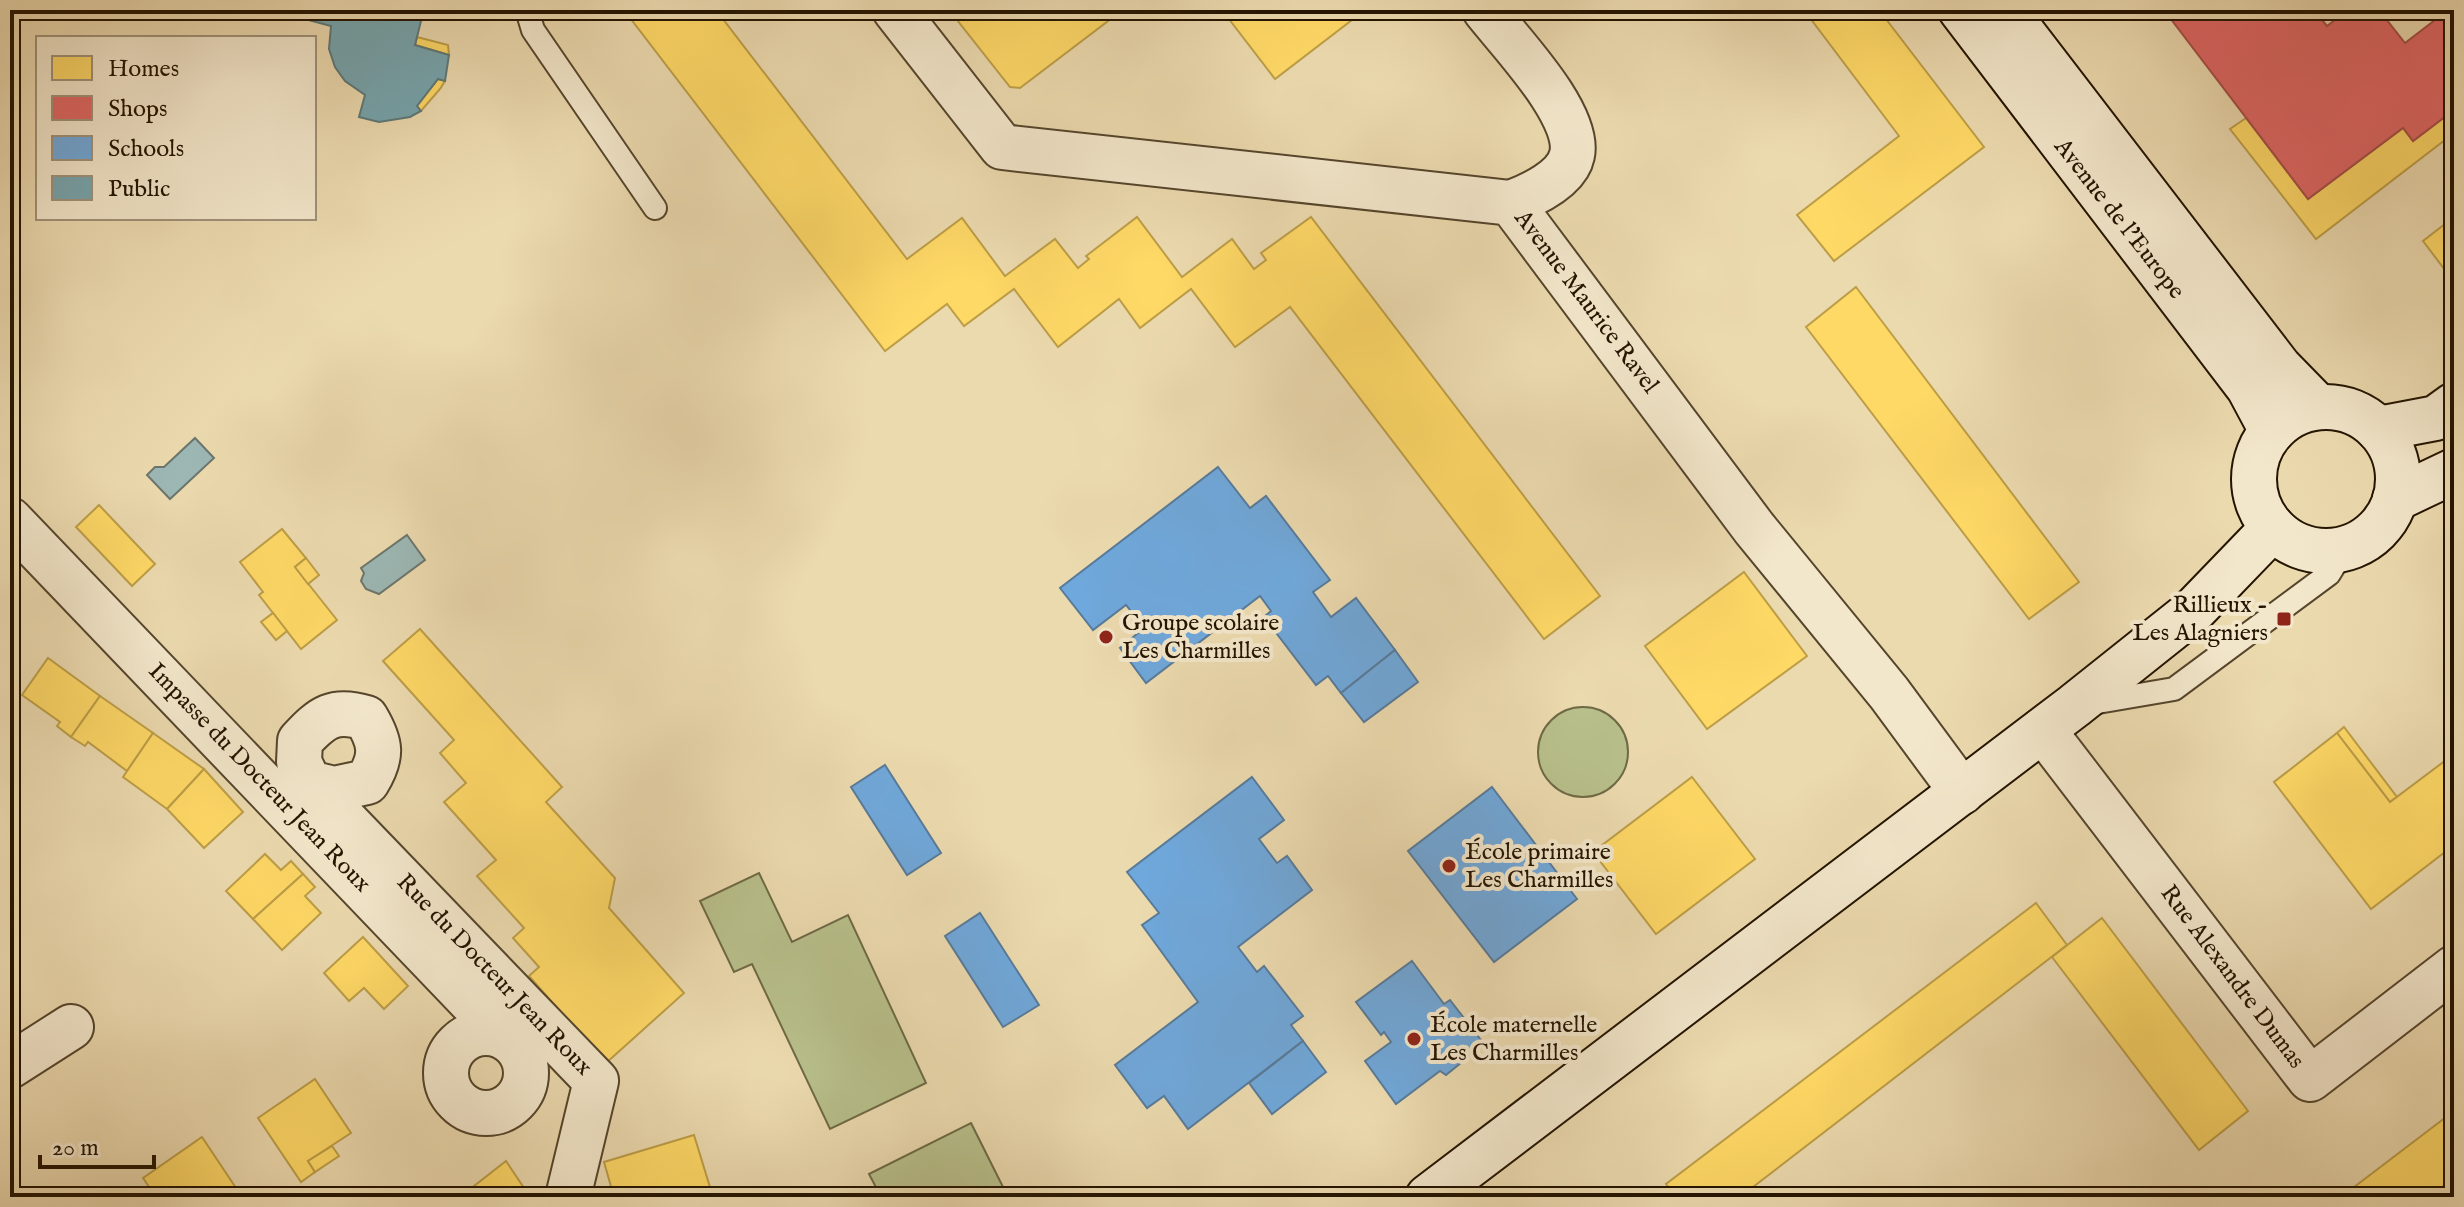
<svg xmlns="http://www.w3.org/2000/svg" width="2464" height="1207" viewBox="0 0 2464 1207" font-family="'IM FELL English',serif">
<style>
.green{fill:#b8c08b;stroke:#6e6a46;stroke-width:2}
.water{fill:#9cb8b5;stroke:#6c766d;stroke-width:2}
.homes{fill:#ffd966;stroke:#bd9e47;stroke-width:2}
.shops{fill:#e06666;stroke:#a74d47;stroke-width:2}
.schools{fill:#6fa8dc;stroke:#587b9a;stroke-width:2}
.public{fill:#76a5af;stroke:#5d797a;stroke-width:2}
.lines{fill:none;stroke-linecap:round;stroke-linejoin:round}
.lane-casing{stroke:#55452c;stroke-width:26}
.street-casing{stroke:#55452c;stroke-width:48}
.secondary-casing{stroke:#231300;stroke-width:48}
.lane{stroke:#f3e7cb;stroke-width:22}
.street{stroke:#f3e7cb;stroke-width:44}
.secondary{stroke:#f3e7cb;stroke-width:44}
.poi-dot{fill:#8f2418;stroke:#f3e7cb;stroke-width:3}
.labels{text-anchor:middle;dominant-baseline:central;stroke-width:8;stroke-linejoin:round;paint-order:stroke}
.street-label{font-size:24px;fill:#231300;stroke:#f3e7cb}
.poi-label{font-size:24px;fill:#231300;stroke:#f3e7cb;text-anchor:start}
</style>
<rect width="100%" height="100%" fill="#ecdaaf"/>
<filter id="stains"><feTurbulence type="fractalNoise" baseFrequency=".0025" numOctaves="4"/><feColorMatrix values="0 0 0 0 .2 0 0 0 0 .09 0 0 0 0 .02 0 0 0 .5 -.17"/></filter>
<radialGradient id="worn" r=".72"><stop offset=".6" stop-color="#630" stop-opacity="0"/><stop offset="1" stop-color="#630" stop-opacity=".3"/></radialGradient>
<g class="green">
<circle cx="1583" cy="752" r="45"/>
<polygon points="759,873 792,942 848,915 926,1083 830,1129 752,964 734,972 700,901"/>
<polygon points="971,1123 1008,1197 881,1197 869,1174"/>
</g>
<g class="water">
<polygon points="195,438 214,458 170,499 147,475 155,467 164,467"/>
<polygon points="407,535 425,560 379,594 366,589 361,581 364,573 361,568"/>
</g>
<g class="homes">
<polygon points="624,10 716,10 907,259 962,218 1005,276 1055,239 1078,268 1089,259 1086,256 1137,217 1182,277 1232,239 1254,269 1266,260 1261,253 1311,217 1600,596 1544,639 1290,307 1235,347 1191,289 1140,328 1119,299 1058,347 1014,289 964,326 947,304 885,351"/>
<polygon points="1106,10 1112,18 1020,88 1010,87 950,11"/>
<polygon points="1222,10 1365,10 1275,79"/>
<polygon points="1804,10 1879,10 1984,147 1834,261 1797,215 1899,136"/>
<polygon points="417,37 448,45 449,55 415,45"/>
<polygon points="438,79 445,81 440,89 421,111 417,106"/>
<polygon points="2454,110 2454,133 2316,239 2230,129 2246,118 2308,199 2403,128 2413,141"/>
<polygon points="2454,217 2454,238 2447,243 2454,253 2454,282 2423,241"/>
<polygon points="1856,287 2079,582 2029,619 1806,327"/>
<polygon points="99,505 155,564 132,586 76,527"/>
<polygon points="282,529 306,558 295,567 337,620 301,649 259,595 263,592 240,562"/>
<polygon points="306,558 319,575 308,584 295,567"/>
<polygon points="1744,572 1807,656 1707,729 1645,646"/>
<polygon points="273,613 287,631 276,640 261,622"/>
<polygon points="420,629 562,787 546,802 615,878 609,908 684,993 606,1063 529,976 539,967 513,938 524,928 477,876 496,860 444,802 466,783 440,753 454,740 383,661"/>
<polygon points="48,658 100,696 71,737 57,726 60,722 22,695"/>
<polygon points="100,696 153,733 127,771 88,742 85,746 71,737"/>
<polygon points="2344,727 2397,797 2390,802 2337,733"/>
<polygon points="153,733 204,769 167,809 123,777"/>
<polygon points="2337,733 2390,802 2454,754 2454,845 2371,909 2274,782"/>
<polygon points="204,769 243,812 204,848 167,809"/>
<polygon points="1692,777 1755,859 1656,934 1593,852"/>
<polygon points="265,854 281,870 291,861 303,874 253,919 226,891"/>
<polygon points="303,874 315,887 305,896 321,913 282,950 253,919"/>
<polygon points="2036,903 2067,945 1740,1197 1676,1197 1666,1184"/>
<polygon points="2102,918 2248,1111 2199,1150 2052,957"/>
<polygon points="363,937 408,986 384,1009 364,988 349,1001 324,973"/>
<polygon points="315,1079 351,1133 308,1161 315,1172 301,1182 258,1118"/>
<polygon points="2454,1111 2454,1178 2429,1197 2341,1197"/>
<polygon points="694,1135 713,1197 614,1197 604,1162"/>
<polygon points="202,1137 242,1197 187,1197 185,1194 156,1197 143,1178"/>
<polygon points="332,1146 339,1156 315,1172 308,1161"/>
<polygon points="506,1161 530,1197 460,1197"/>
</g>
<polygon class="shops" points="2164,10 2314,10 2327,26 2348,10 2379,10 2405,43 2448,10 2454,10 2454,110 2413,141 2403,128 2308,199"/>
<g class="schools">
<polygon points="1218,467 1250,508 1266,496 1330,580 1313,592 1331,617 1356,598 1395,650 1341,693 1328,676 1316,685 1264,617 1271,611 1260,596 1146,683 1120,648 1144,628 1126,605 1093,630 1060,588"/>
<polygon points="1395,650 1418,682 1364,722 1341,693"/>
<polygon points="885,765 941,853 907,875 851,787"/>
<polygon points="1252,777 1284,820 1259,839 1277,863 1287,856 1312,890 1238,947 1257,972 1264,966 1303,1016 1291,1025 1303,1041 1188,1129 1164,1096 1147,1108 1115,1065 1198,1002 1142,925 1159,913 1127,872"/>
<polygon points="1492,787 1577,899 1494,962 1408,851"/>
<polygon points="980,913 1039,1005 1003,1027 945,936"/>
<polygon points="1412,961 1444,1004 1450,1000 1484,1044 1446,1075 1440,1071 1396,1104 1365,1061 1391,1042 1384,1032 1381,1035 1356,1002"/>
<polygon points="1303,1041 1326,1072 1272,1114 1249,1083"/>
</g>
<polygon class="public" points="292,10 418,10 423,13 415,45 449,55 445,81 438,79 417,106 421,111 410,117 379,122 359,117 365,95 345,81 335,67 329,49 331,26 290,15"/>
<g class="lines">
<defs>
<g id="lane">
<polyline points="527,10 533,30 655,208"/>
<polyline points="2092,703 2174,689 2329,574 2345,548"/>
</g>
<g id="street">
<polyline points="895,10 1002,147 1511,203 1754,528 1889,693 1962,792"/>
<path d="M 1485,10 C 1510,42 1581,115 1572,155 C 1567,179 1532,195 1511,203"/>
<polyline points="10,520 506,1038"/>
<polyline points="2043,730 2310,1079 2454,968"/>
<path d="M 309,783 L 334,789 L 367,782 C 383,756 381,743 366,718 C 334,708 322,717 300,741 L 299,762 L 309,783 L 596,1081 L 568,1197"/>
<circle cx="486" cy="1073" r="40"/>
<polyline points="10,1066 71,1027"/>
</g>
<g id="secondary">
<polyline points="1961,10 2249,388 2272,431"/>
<polyline points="2005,10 2279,367 2318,407"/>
<circle cx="2326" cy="479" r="72"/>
<polyline points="2378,429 2436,418 2454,405"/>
<polyline points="2395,499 2454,471"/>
<polyline points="1428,1197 2074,706 2192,612 2273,528"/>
</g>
</defs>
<use href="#lane" class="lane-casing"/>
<use href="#street" class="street-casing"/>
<use href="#secondary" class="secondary-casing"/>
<use href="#lane" class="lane"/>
<use href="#street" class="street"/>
<use href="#secondary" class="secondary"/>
</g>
<g class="poi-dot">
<rect x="2276" y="611" width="16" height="16" rx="4"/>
<circle cx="1106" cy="637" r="8"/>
<circle cx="1449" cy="866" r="8"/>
<circle cx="1414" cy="1039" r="8"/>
</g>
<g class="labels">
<g class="street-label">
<text transform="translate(2119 219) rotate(52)">Avenue de l'Europe</text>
<text transform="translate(1586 302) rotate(53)">Avenue Maurice Ravel</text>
<text transform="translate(259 778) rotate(46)">Impasse du Docteur Jean Roux</text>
<text transform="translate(494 975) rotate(46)">Rue du Docteur Jean Roux</text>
<text transform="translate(2232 977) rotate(53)">Rue Alexandre Dumas</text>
</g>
<g class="poi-label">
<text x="2268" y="605" text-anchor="end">Rillieux -<tspan x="2268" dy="28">Les Alagniers</tspan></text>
<text x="1122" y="623">Groupe scolaire<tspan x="1122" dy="28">Les Charmilles</tspan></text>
<text x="1465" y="852">École primaire<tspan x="1465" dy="28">Les Charmilles</tspan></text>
<text x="1430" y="1025">École maternelle<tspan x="1430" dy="28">Les Charmilles</tspan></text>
</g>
</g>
<rect width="2464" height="1207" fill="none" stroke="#ecdaaf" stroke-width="40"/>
<rect x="12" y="12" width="2440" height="1183" fill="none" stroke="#231300" stroke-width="4"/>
<rect x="20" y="20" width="2424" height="1167" fill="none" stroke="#231300" stroke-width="2"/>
<rect x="36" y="36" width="280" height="184" fill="#f3e7cb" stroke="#a0927a" stroke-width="2"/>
<rect x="52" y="56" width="40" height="24" fill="#ffd966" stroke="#a0927a" stroke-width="2"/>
<text x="108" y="76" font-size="24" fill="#231300">Homes</text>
<rect x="52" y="96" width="40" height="24" fill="#e06666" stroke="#a0927a" stroke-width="2"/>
<text x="108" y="116" font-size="24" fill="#231300">Shops</text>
<rect x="52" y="136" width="40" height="24" fill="#6fa8dc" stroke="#a0927a" stroke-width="2"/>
<text x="108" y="156" font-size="24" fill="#231300">Schools</text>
<rect x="52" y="176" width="40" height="24" fill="#76a5af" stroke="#a0927a" stroke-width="2"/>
<text x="108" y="196" font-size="24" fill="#231300">Public</text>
<path d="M40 1155v12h114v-12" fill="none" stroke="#231300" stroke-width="4"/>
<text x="52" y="1155" font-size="24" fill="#231300" stroke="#f3e7cb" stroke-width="6" paint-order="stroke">20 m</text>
<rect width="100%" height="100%" filter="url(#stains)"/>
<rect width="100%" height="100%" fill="url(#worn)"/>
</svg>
